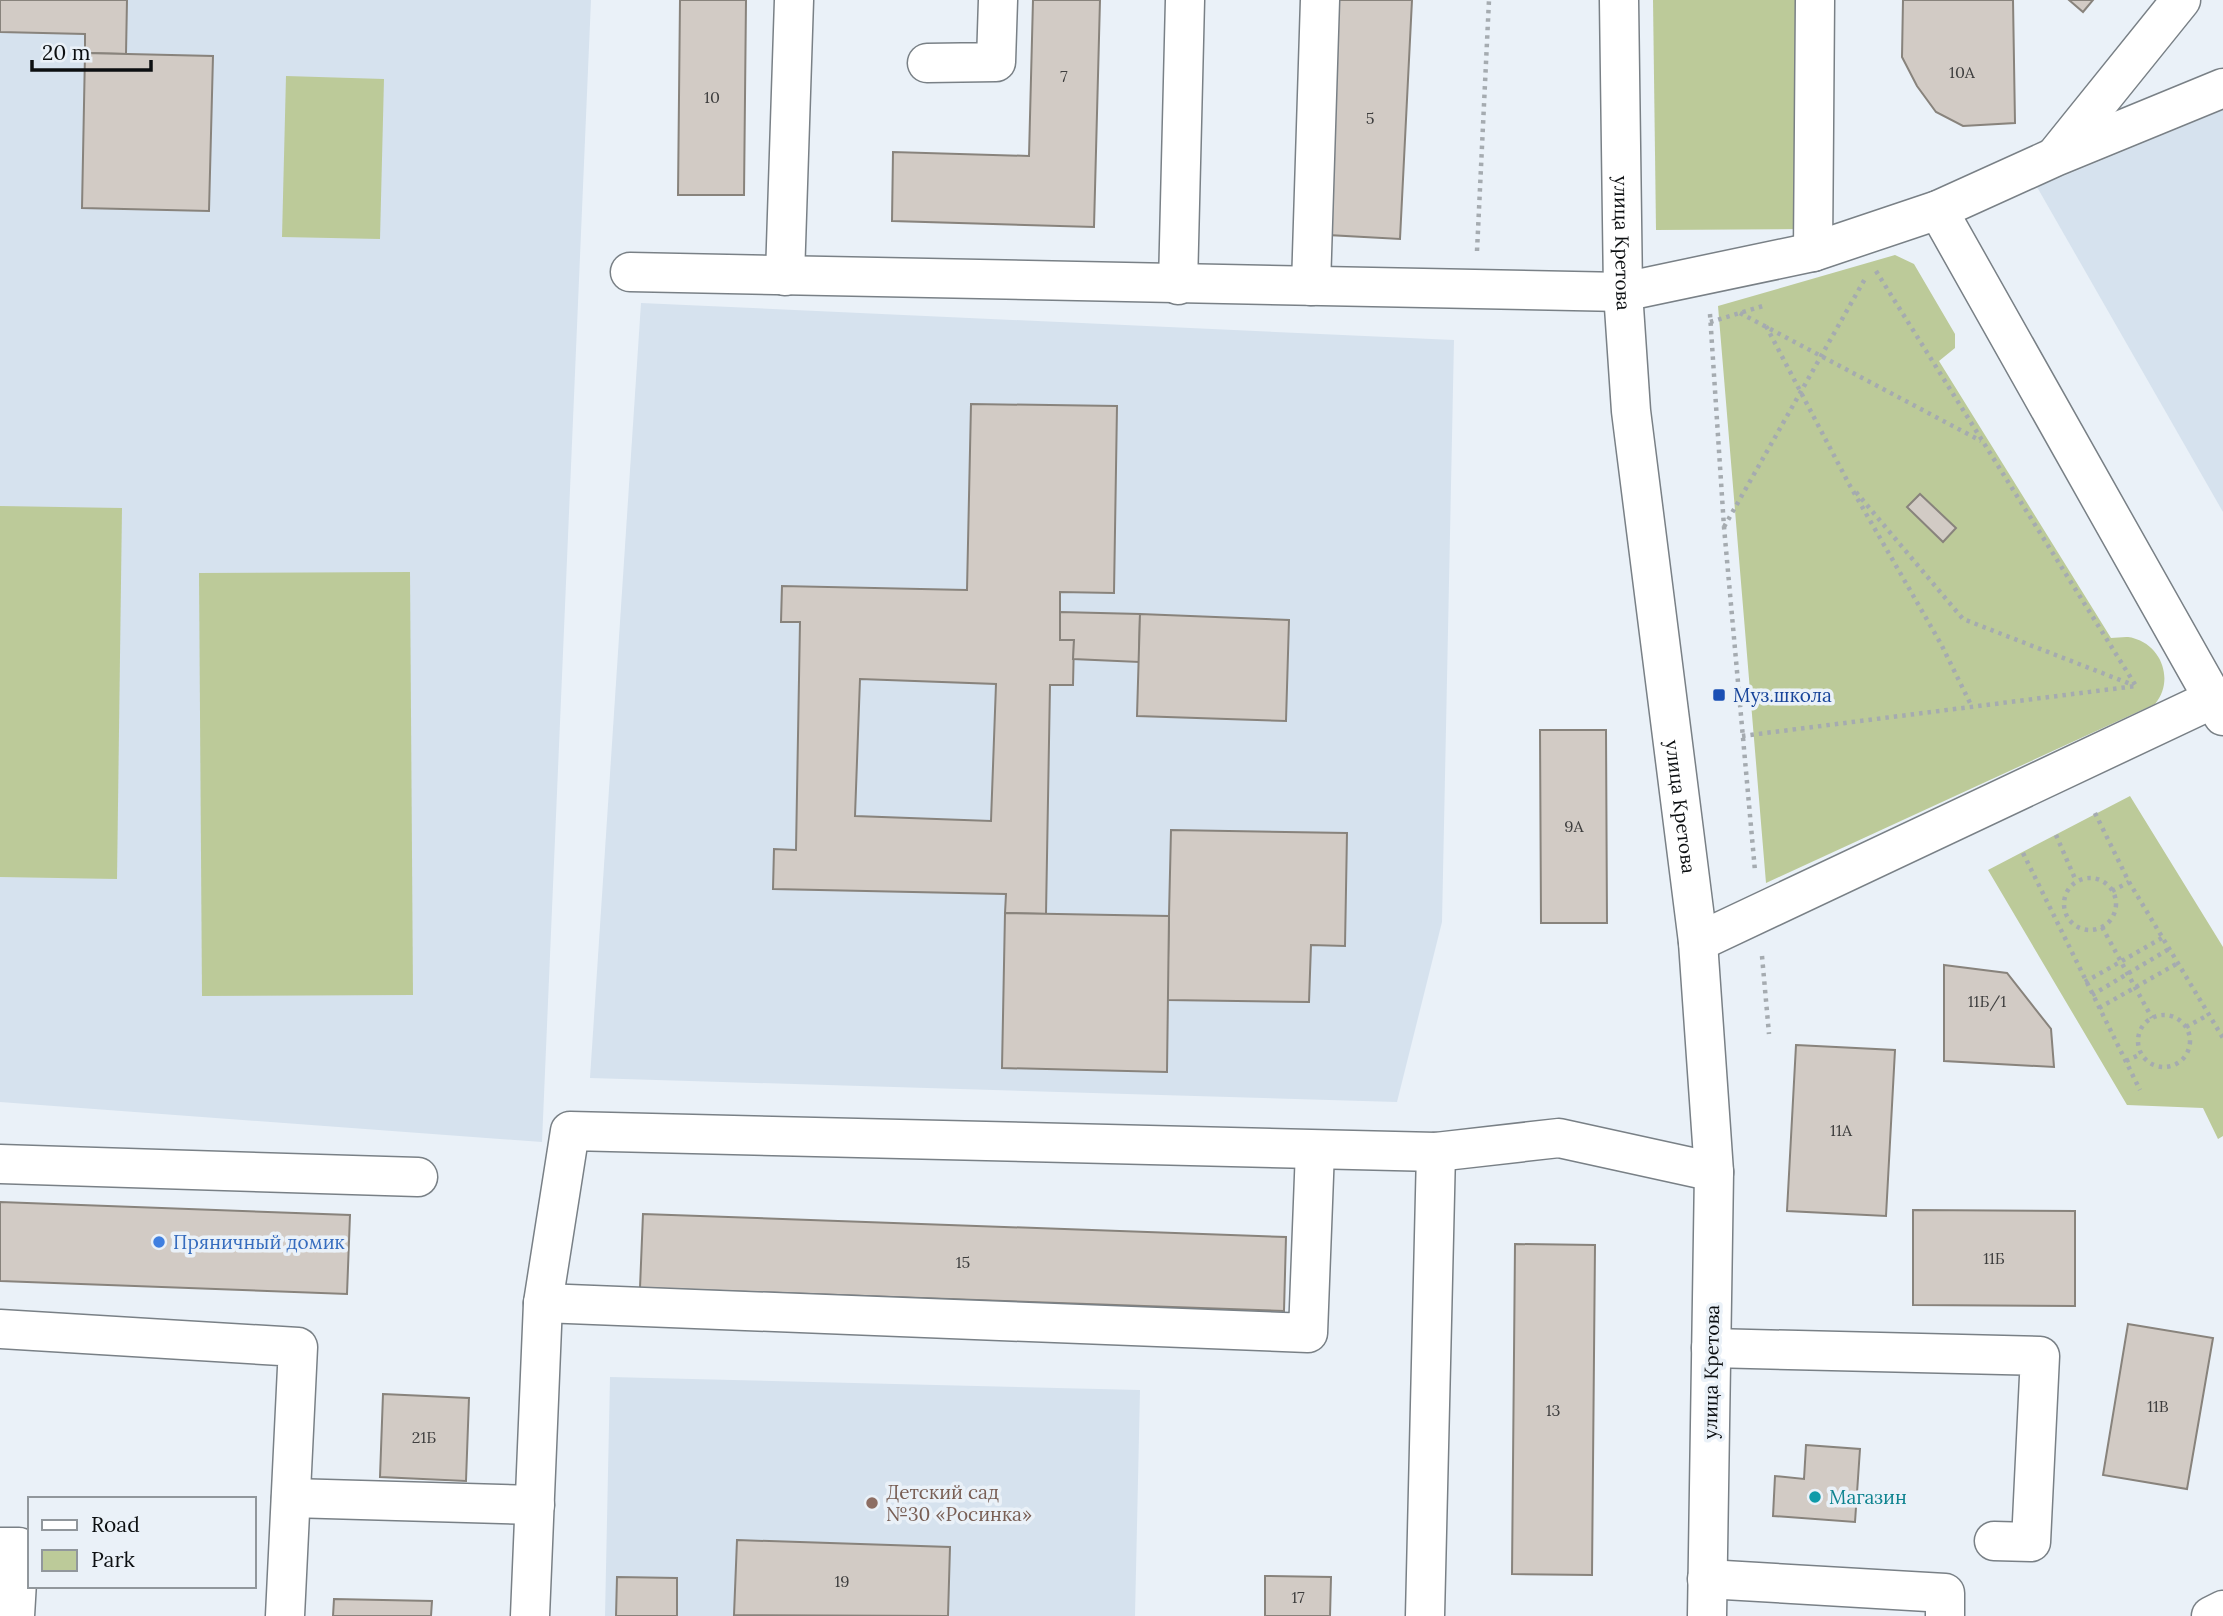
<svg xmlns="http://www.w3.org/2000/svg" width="2223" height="1616" viewBox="0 0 2223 1616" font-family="Lora,serif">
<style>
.built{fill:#d6e2ee}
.green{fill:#bcca99}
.building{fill:#d2cbc5;stroke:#88837c;stroke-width:2;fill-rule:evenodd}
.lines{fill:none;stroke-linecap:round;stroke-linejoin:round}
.minor-casing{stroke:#798086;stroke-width:41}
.path{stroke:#a5abb0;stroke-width:4.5;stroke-dasharray:3.5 5;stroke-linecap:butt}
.minor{stroke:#fff;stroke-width:38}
.transit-dot{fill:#1a4fb4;stroke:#eaf1f8;stroke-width:2.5}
.shop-dot{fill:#3f7fe0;stroke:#eaf1f8;stroke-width:2.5}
.culture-dot{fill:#0f9aa8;stroke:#eaf1f8;stroke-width:2.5}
.education-dot{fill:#8d6e63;stroke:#eaf1f8;stroke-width:2.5}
.labels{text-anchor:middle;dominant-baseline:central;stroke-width:7;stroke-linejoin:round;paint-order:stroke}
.number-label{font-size:16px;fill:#3e3e3e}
.street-label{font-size:19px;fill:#0c0f11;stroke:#eaf1f8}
.transit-label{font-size:19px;fill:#164399;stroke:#eaf1f8;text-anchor:start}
.shop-label{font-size:19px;fill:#366cbe;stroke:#eaf1f8;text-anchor:start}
.education-label{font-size:19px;fill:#785e54;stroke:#eaf1f8;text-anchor:start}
.culture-label{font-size:19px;fill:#0d838f;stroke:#eaf1f8;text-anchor:start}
</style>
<rect width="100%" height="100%" fill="#eaf1f8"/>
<g class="built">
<polygon points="0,0 591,0 542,1142 0,1102"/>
<polygon points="2223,110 2223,512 2037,187"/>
<polygon points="641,303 1454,340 1442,922 1397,1102 590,1078"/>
<polygon points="610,1377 1140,1390 1135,1616 605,1616"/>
</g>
<g class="green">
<polygon points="1653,0 1799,0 1802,229 1656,230"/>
<polygon points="286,76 384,79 380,239 282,237"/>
<path d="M 1895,255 L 1914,264 L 1955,334 L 1955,348 L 1939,361 L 2111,638 C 2118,638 2127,636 2133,638 C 2163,646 2174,682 2155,704 L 1766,883 L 1718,306 Z"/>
<polygon points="0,506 122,508 117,879 0,877"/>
<polygon points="410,572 413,995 202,996 199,573"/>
<polygon points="2130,796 2223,947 2223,1136 2218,1139 2203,1108 2127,1105 1988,870"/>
</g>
<g class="building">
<polygon points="0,0 127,0 126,54 85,53 85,34 0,32"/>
<polygon points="680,0 746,0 744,195 678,195"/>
<polygon points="1033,0 1100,0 1094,227 892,221 893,152 1029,156"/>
<polygon points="1339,0 1412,0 1400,239 1328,235"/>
<polygon points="1903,0 2013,0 2015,123 1963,126 1936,112 1917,86 1902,57"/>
<polygon points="2069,0 2093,0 2083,12"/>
<polygon points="85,53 213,56 209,211 82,208"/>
<path d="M 971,404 L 1117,406 L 1114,593 L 1060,592 L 1060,640 L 1074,640 L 1073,685 L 1050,685 L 1046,914 L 1005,913 L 1006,894 L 773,889 L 774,849 L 796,850 L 800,622 L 781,622 L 782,586 L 967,590 ZM 860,679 L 996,684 L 991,821 L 855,816 Z"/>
<polygon points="1920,494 1956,528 1943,542 1907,507"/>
<polygon points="1060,612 1140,614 1139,662 1073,659 1074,640 1060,640"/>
<polygon points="1140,614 1289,620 1286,721 1137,716"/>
<polygon points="1540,730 1606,730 1607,923 1541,923"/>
<polygon points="1171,830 1347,833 1345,946 1311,945 1309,1002 1167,1000"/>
<polygon points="1005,913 1169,916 1167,1072 1002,1068"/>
<polygon points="1944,965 2007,973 2051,1029 2054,1067 1944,1061"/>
<polygon points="1796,1045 1895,1050 1886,1216 1787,1211"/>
<polygon points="0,1202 350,1215 347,1294 0,1281"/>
<polygon points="1913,1210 2075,1211 2075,1306 1913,1305"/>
<polygon points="643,1214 1286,1237 1284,1311 640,1288"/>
<polygon points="1515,1244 1595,1245 1592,1575 1512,1574"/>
<polygon points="2128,1324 2213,1338 2187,1489 2103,1475"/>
<polygon points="383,1394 469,1398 466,1481 380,1477"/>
<polygon points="1806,1445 1860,1449 1855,1522 1773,1516 1775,1476 1804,1479"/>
<polygon points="737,1540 950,1547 948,1616 734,1615"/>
<polygon points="1265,1576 1331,1577 1330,1616 1265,1616"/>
<polygon points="617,1577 677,1578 677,1616 616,1616"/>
<polygon points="334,1599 432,1601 431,1616 333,1616"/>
</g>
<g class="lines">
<defs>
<g id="minor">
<path id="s1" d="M 1619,0 L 1623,292 L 1631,411 L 1698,942 L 1714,1172 L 1707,1616"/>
<polyline points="927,63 996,62 998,0"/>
<polyline points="2057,154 2181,0"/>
<polyline points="1938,210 2223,716"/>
<polyline points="1813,252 1815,0"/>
<polyline points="630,272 1623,292 1813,252 1938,210 2055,157 2223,88"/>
<polyline points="785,276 794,0"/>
<polyline points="1178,285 1185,0"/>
<polyline points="1311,286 1320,0"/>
<polyline points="1698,942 2213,699"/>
<polyline points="0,1164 418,1177"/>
<polyline points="543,1303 1308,1333 1315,1150"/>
<polyline points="0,1329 298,1347 285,1616"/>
<polyline points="1711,1348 2040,1356 2031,1542 1994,1541"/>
<polyline points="291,1498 535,1505"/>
<polyline points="0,1547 19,1547 15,1616"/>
<polyline points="1707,1579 1945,1593 1945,1616"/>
<polyline points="530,1616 543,1303 570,1131 1436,1152 1559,1138 1714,1172"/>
<polyline points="1425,1616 1436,1152"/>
<polyline points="2211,1616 2223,1610"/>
</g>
</defs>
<use href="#minor" class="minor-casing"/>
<g class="path">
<polyline points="1477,251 1489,0"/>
<polyline points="1876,271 2136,686"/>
<polyline points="1740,313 1981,441"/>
<polyline points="1710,314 1724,527 1755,871"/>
<polyline points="1710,322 1763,306"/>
<polyline points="1766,326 1849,484 1941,644 1972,707"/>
<polyline points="1856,492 1963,619 2133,685"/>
<polyline points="1724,527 1866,277"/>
<polyline points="1742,736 2136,686"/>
<polyline points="2095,813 2129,882 2223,1038"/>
<polyline points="2056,835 2076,881"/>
<polyline points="2023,853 2140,1090"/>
<circle cx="2090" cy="904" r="26"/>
<polyline points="2112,891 2129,882"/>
<polyline points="2102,927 2152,1018"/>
<polyline points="1762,956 1769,1034"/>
<polyline points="2085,982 2162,938"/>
<polyline points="2092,995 2169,949"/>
<polyline points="2099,1008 2178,963"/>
<circle cx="2164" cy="1041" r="26"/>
<polyline points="2186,1027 2208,1015"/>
<polyline points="2126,1061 2141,1054"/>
</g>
<use href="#minor" class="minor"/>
</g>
<rect class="transit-dot" x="1712" y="688" width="14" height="14" rx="3.5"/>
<circle class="shop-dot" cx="159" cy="1242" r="7"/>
<circle class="culture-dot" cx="1815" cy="1497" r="7"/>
<circle class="education-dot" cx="872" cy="1503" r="7"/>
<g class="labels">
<g class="number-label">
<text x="1962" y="72">10А</text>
<text x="1064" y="76">7</text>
<text x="712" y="97">10</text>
<text x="1370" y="118">5</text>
<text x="1574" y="826">9А</text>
<text x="1987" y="1001">11Б/1</text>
<text x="1841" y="1130">11А</text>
<text x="1994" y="1258">11Б</text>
<text x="963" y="1262">15</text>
<text x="2158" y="1406">11В</text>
<text x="1553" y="1410">13</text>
<text x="424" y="1437">21Б</text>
<text x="842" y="1581">19</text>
<text x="1298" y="1597">17</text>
</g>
<g class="street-label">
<text stroke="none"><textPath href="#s1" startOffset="243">улица Кретова</textPath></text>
<text stroke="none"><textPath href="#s1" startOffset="810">улица Кретова</textPath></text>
<text transform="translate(1711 1372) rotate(-89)">улица Кретова</text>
</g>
<g class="transit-label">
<text x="1733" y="695">Муз.школа</text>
</g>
<g class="shop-label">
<text x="173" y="1242">Пряничный домик</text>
</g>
<g class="education-label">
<text x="886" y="1492">Детский сад<tspan x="886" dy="22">№30 «Росинка»</tspan></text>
</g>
<g class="culture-label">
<text x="1829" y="1497">Магазин</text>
</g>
</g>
<rect x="28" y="1497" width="228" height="91" fill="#eaf1f8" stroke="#91979c" stroke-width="2"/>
<rect x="42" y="1520" width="35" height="10" fill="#ffffff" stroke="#91979c" stroke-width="2"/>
<text x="91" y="1532" font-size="21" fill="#0c0f11">Road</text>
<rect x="42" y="1550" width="35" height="21" fill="#bcca99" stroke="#91979c" stroke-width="2"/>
<text x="91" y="1567" font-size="21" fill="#0c0f11">Park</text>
<path d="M32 60v10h119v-10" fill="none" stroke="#0c0f11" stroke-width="3.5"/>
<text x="42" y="60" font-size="21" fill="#0c0f11" stroke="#eaf1f8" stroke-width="5" paint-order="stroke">20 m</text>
</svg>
